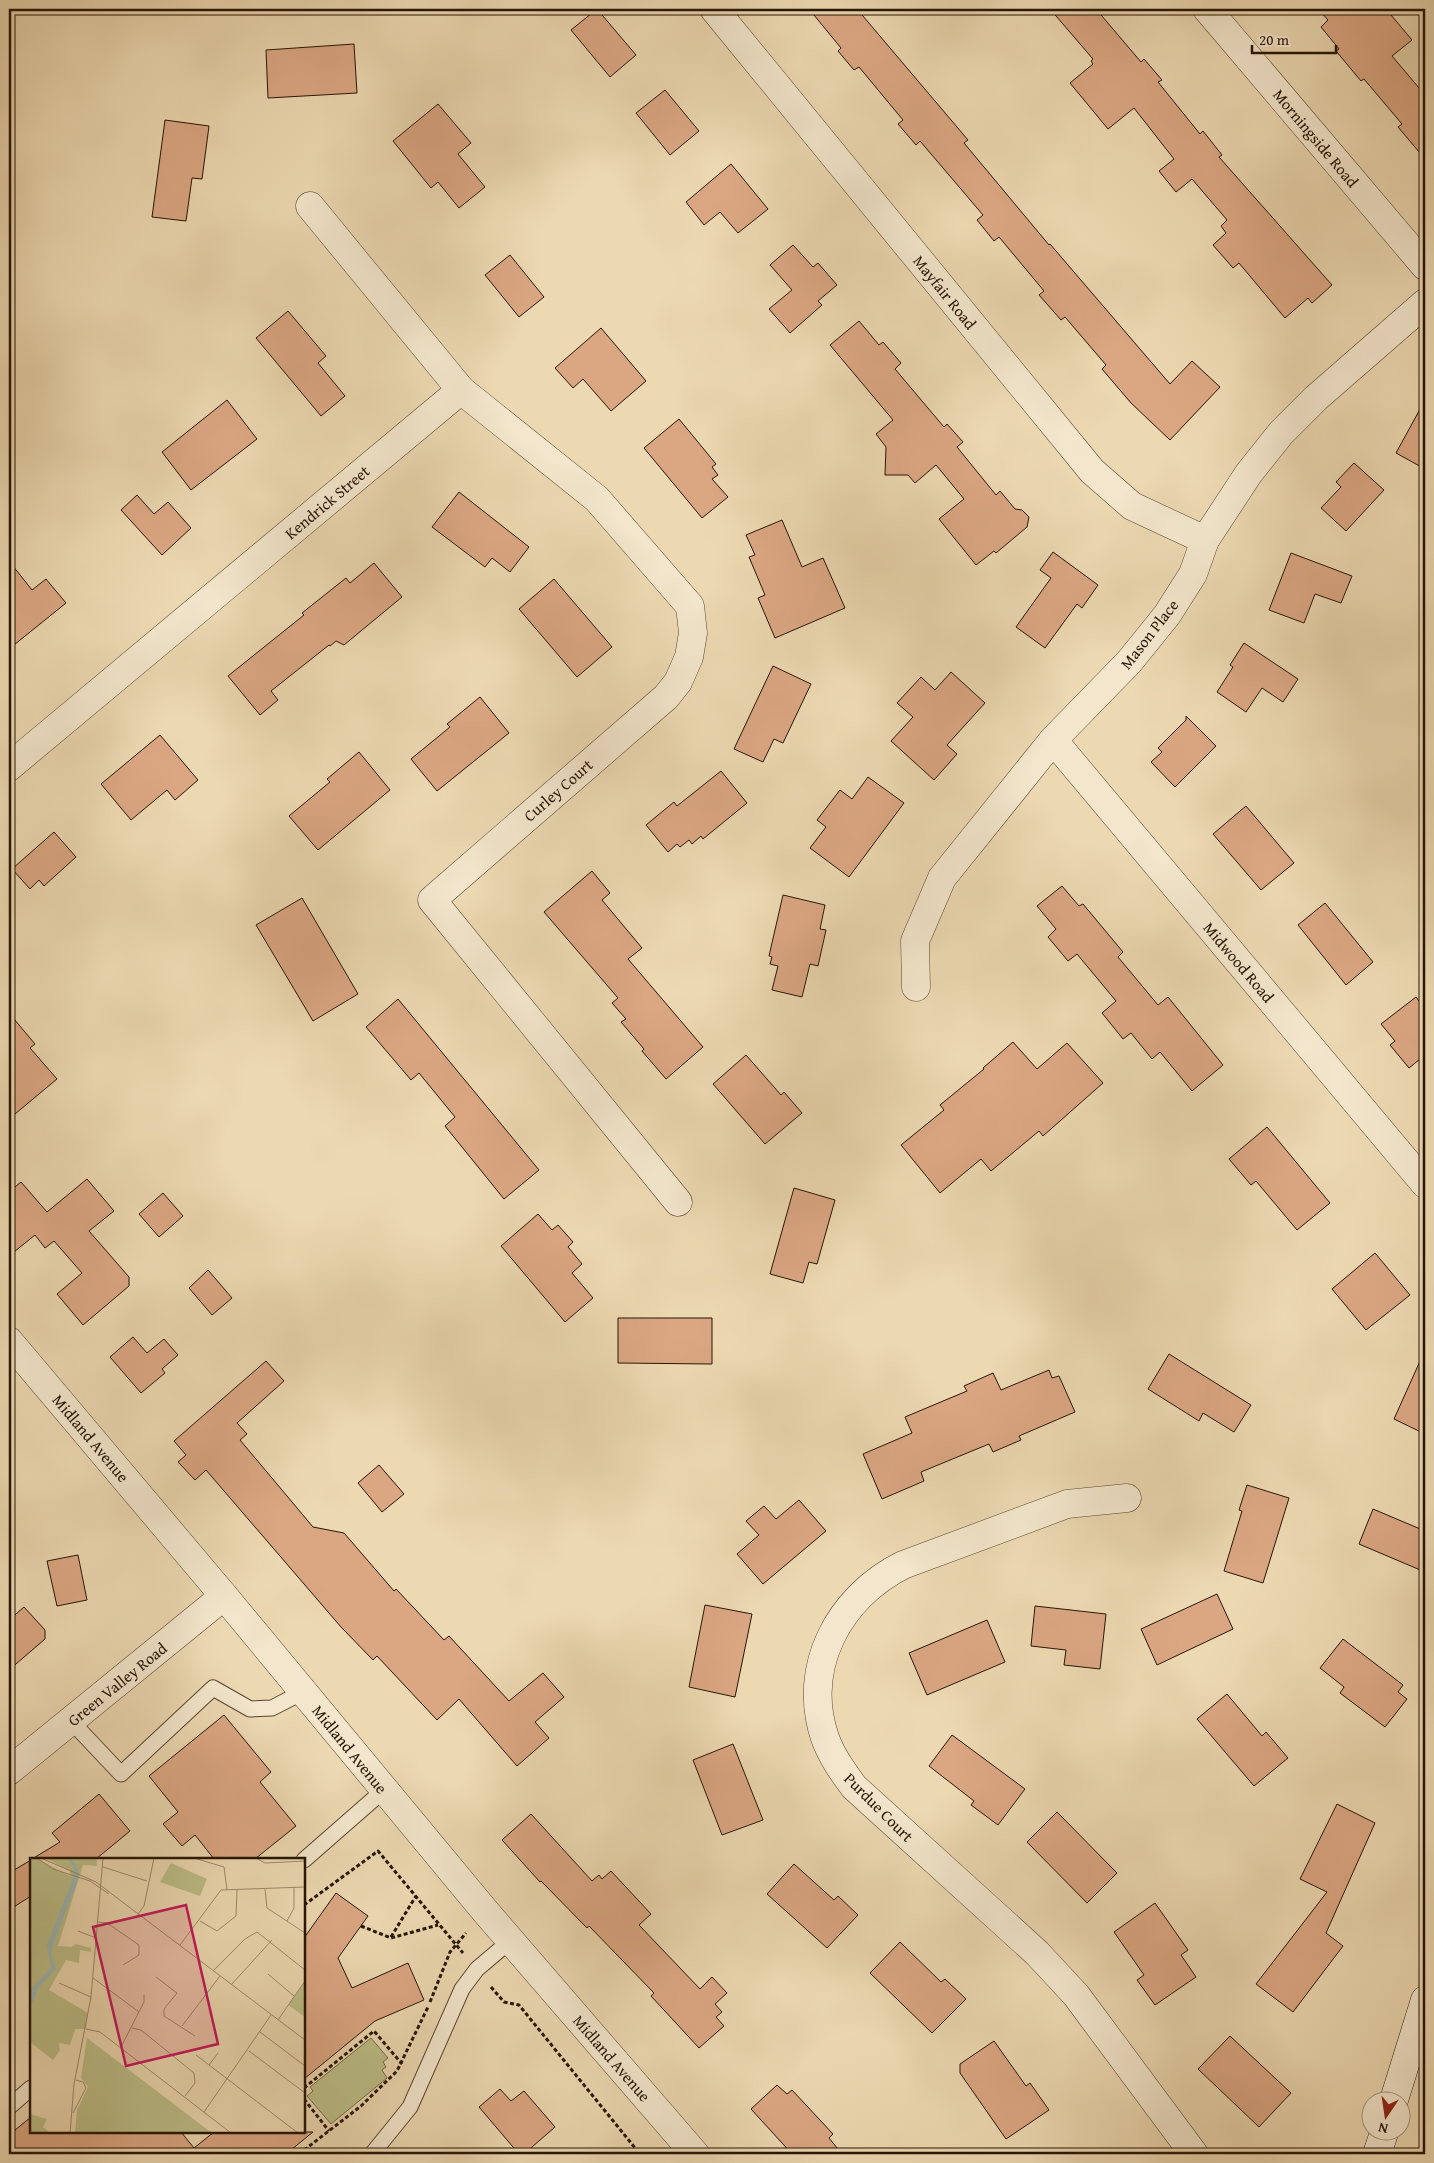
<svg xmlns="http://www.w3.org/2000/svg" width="1434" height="2163" viewBox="0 0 1434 2163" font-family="'Gentium Book Plus',serif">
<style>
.green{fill:#bcbe88;stroke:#716a47}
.building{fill:#dba783;stroke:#261506}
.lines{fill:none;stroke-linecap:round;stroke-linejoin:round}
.service-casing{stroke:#584631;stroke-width:17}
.minor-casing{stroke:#584631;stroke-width:29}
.tertiary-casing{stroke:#584631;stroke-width:29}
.secondary-casing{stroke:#261506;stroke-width:29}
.path{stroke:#261506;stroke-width:3;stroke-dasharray:4 2.5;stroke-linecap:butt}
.service{stroke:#f3e6cc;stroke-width:15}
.minor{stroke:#f3e6cc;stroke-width:28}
.tertiary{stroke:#f3e6cc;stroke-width:28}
.secondary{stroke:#f3e6cc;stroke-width:28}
.labels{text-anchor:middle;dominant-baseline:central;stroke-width:5;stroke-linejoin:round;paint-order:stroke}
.street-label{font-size:16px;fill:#261506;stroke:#f3e6cc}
.inset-road{fill:none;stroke:#9d8a6d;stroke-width:1}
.view{fill:#c2185b;fill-opacity:0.15;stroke:#c2185b;stroke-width:2.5}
.inset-edge{fill:none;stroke:#261506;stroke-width:2.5}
</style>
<rect width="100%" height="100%" fill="#ecd8b1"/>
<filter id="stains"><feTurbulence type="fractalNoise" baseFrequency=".004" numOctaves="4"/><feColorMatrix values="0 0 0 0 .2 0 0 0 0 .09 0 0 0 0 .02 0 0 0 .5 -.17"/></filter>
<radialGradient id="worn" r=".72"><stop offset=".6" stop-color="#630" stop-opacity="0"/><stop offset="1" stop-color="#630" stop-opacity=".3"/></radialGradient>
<polygon class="green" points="371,2038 388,2058 383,2062 386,2067 382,2070 387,2078 331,2124 307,2096 313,2091 310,2087"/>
<g class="building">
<polygon points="597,9 636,55 610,77 571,30"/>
<polygon points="809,9 857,9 968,140 964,143 1049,245 1050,244 1170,384 1192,361 1220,387 1170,440 1131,403 1102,369 1106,365 1065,317 1061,320 1039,295 1044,291 999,237 994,241 977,220 983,215 920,141 916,145 898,124 903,120 859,67 854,70 838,51 841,48"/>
<polygon points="1050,9 1096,9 1141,62 1144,59 1162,80 1158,82 1200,134 1203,131 1222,155 1219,157 1332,285 1312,303 1308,298 1285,318 1239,263 1233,268 1213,245 1226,233 1221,226 1227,220 1192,179 1176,192 1159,171 1174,159 1134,108 1108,129 1070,83 1093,64 1091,61 1093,59"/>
<polygon points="1318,9 1386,9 1412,40 1392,56 1425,95 1425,159 1398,127 1402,124 1364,79 1361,81 1336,51 1339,49 1321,27 1328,20"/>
<polygon points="354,44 357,93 268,98 266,50"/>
<polygon points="665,90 699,131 670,155 636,113"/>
<polygon points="438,104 471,143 458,154 485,187 459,208 438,182 431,188 393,141"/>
<polygon points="165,120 209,126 202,179 192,178 186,221 152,217"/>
<polygon points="731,164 768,209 738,233 720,212 704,225 686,202"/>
<polygon points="793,245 813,267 818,263 837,285 818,301 822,305 790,333 769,309 792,290 770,265"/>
<polygon points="510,255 544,297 519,317 485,275"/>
<polygon points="288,311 326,356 318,363 345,396 321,416 256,338"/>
<polygon points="859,321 879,345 883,342 901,363 895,369 944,427 947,424 963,442 957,447 996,495 1000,491 1015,509 1022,510 1029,517 1027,527 996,553 994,551 976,565 939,519 964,499 936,465 915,483 908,475 885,475 886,447 876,434 893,420 830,345"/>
<polygon points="601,328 646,381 611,411 583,379 573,388 555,368"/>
<polygon points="227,400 257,439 191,490 162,452"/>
<polygon points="1425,400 1425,469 1396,453"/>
<polygon points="679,419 716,464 712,467 718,475 712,479 728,497 702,518 644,448"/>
<polygon points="1354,463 1384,490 1346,531 1321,508 1341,487 1336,482"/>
<polygon points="459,492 529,547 510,572 492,558 485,567 432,527"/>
<polygon points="137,495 154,514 168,502 191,528 162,555 121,510"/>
<polygon points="782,520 802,567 823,558 845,608 775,638 758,598 765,595 749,557 755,555 746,535"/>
<polygon points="1053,552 1098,585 1082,608 1077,604 1045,648 1016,627 1051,578 1040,570"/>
<polygon points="1291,553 1352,576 1341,603 1315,594 1304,623 1269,610"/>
<polygon points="9,561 32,590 46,579 66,603 9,649"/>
<polygon points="374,563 402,597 344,645 336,641 330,646 329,645 271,691 278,700 260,715 228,676 304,615 302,613 346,578 350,583"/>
<polygon points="554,579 612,647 577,677 519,609"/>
<polygon points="1244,643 1298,679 1283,702 1262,688 1246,712 1217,692 1233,667 1230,665"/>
<polygon points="773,666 811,684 783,743 774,739 763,762 734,749"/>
<polygon points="951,672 985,703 947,745 957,754 934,780 891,741 913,717 897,703 921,677 935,690"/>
<polygon points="480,697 509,733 437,791 411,759 450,727 447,724"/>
<polygon points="1186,716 1216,746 1175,787 1151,762 1162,752 1158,748 1186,720"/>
<polygon points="160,735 198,780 175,800 167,790 131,820 101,784"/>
<polygon points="359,752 390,790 318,850 289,816 330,782 327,779"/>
<polygon points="721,771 747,803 703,839 701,836 692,844 689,840 680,847 677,844 668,852 646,825 674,802 677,806"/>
<polygon points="868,777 904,803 849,877 810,848 826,827 817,820 840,790 852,799"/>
<polygon points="1246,806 1294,863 1261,890 1213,834"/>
<polygon points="54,832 76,857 44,886 39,880 30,889 12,869"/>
<polygon points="592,871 610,893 602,900 642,948 628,959 703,1047 666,1079 642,1051 644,1049 621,1022 626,1019 612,1003 618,998 544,912"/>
<polygon points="1062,886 1079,906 1083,904 1123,952 1118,957 1158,1005 1168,997 1223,1065 1192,1091 1160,1052 1152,1059 1131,1033 1123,1039 1102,1013 1116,1001 1077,954 1068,961 1048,937 1056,929 1037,906"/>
<polygon points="783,895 825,905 820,929 826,930 818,966 810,964 802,997 772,990 778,966 770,964 772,957 769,956"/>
<polygon points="302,898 358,994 313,1021 256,925"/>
<polygon points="1325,903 1373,962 1346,985 1298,925"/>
<polygon points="1416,997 1425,1009 1425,1055 1409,1068 1390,1045 1395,1041 1381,1024"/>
<polygon points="398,999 539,1170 504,1199 445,1126 455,1117 419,1073 411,1080 366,1027"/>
<polygon points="9,1013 35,1044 30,1048 57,1079 9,1119"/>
<polygon points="1013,1042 1037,1069 1067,1043 1103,1083 1043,1136 1039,1131 991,1171 981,1159 940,1193 901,1145 944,1110 940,1105 984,1069 983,1068"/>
<polygon points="746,1055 781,1095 784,1092 802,1113 765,1144 713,1084"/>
<polygon points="1267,1127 1330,1203 1297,1230 1256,1181 1251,1185 1229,1159"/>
<polygon points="87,1179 114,1211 89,1231 129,1277 129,1286 83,1325 57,1294 82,1273 54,1241 45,1248 35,1235 9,1256 9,1192 21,1182 47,1212"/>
<polygon points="794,1188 835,1200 817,1264 809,1262 803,1283 770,1274"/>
<polygon points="163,1193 183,1216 159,1237 139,1214"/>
<polygon points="538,1214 552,1230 558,1225 573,1242 568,1247 582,1264 572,1273 593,1298 565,1322 501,1246"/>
<polygon points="1375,1253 1410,1295 1366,1330 1332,1289"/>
<polygon points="208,1270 232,1298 212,1315 189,1288"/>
<polygon points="618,1318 712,1318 712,1364 618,1363"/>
<polygon points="133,1337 147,1353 164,1339 178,1355 162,1369 165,1373 141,1393 110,1357"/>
<polygon points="1425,1350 1425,1434 1394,1419"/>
<polygon points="1169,1354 1251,1405 1234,1432 1203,1413 1199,1421 1148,1389"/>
<polygon points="266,1361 284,1381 237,1423 247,1434 240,1440 313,1527 344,1533 394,1591 396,1589 444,1640 449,1636 509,1701 543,1673 564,1697 535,1722 549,1738 517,1766 459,1699 437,1720 377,1656 373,1660 341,1627 206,1470 195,1480 178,1462 186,1455 174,1441"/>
<polygon points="1049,1370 1052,1378 1059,1376 1075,1412 1019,1436 1021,1440 993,1452 989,1444 921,1472 924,1481 882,1499 863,1454 912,1433 905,1417 967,1391 964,1386 993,1373 1001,1390"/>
<polygon points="379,1465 404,1494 382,1512 358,1483"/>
<polygon points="1247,1485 1289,1498 1263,1583 1224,1571 1242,1511 1239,1510"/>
<polygon points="799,1500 826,1531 763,1584 737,1554 759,1535 746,1521 764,1506 776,1519"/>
<polygon points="1373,1509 1425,1531 1425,1572 1359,1544"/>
<polygon points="78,1555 87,1600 57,1606 47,1561"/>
<polygon points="1217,1594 1233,1629 1157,1665 1141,1629"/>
<polygon points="705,1605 752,1614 735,1697 689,1687"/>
<polygon points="1035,1606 1106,1614 1100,1669 1064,1665 1066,1650 1031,1646"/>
<polygon points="24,1607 45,1630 45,1639 9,1670 9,1620"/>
<polygon points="987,1620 1005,1662 927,1695 909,1653"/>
<polygon points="1343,1639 1403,1685 1398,1692 1407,1699 1385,1727 1340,1693 1344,1687 1320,1668"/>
<polygon points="1227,1694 1262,1736 1266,1732 1288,1758 1254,1786 1197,1719"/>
<polygon points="224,1715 271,1772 260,1782 296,1826 255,1859 214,1859 195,1835 182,1846 163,1824 178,1812 149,1776"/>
<polygon points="952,1735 1025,1789 998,1825 971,1805 974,1801 929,1766"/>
<polygon points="733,1744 763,1820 722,1835 693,1760"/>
<polygon points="99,1794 130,1831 96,1859 32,1859 60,1842 52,1833"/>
<polygon points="1337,1804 1375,1823 1326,1933 1343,1946 1293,2012 1256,1984 1327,1892 1300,1879"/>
<polygon points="1057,1812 1117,1873 1087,1903 1027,1842"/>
<polygon points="531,1814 592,1881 599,1875 602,1879 611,1871 651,1914 639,1925 700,1989 712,1977 727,1993 715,2004 722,2012 716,2017 724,2026 699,2048 651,1996 654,1993 589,1926 587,1928 541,1881 540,1882 502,1840"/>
<polygon points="31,1860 31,1896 9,1910 9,1873"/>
<polygon points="794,1864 834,1900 838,1896 858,1915 827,1948 767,1894"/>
<polygon points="336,1893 368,1916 338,1958 352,1988 408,1963 424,2000 375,2021 304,2079 304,1938"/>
<polygon points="1155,1903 1188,1950 1181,1955 1196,1977 1155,2005 1137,1980 1144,1975 1114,1932"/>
<polygon points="900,1942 941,1982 945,1979 966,1999 932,2033 870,1973"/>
<polygon points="1230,2036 1291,2093 1259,2127 1198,2069"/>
<polygon points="994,2041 1026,2086 1030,2083 1049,2110 1006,2139 960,2073 960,2064"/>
<polygon points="777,2085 787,2094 792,2090 833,2134 829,2138 842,2154 792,2154 751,2109"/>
<polygon points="500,2089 511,2101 524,2091 555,2127 524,2154 519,2154 479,2107"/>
<polygon points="31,2117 31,2132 181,2132 194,2148 214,2132 313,2132 286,2154 9,2154 9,2135"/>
</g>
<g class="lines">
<defs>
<g id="service">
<polyline points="71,1721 121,1774 213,1688 250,1709 272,1708 303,1692"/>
<polyline points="304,1860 384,1790"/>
<polyline points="9,2107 31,2088"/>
<polyline points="372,2154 410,2107 462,1989 477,1969 510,1941"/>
</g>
<g id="minor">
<polyline points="714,9 1092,471 1132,506 1205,540"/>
<polyline points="1207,9 1425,266"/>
<polyline points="310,206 461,390 597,499 690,606 693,633 689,657 678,682 666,697 432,900 678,1202"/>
<polyline points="1053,740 1425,1184"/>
<polyline points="9,767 461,390"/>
<polyline points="916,987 915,941 942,878 1053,740 1129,662 1167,615 1193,574 1205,540 1249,473 1281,433 1316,398 1425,303"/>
<path d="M 1127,1498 L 1067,1504 L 903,1565 C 839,1597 801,1667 825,1738 C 832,1757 843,1772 854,1787 L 1037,1953 L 1076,1995 L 1194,2154"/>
<polyline points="9,1771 224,1596"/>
</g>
<polyline id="tertiary" points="9,1341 224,1596 485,1911 695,2154"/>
<g id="secondary">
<polyline points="1394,2100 1425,2000"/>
<polyline points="1377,2154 1385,2130"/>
</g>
</defs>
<use href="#service" class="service-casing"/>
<use href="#minor" class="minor-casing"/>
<use href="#tertiary" class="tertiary-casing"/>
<use href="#secondary" class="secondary-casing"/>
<g class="path">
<polyline points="304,1905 378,1851 463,1953"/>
<polyline points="361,1926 391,1938 438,1925"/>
<polyline points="391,1937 416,1896"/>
<polyline points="491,1987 504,2002 519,2005 640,2154"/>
<polyline points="430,2002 450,1952 466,1933"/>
<polyline points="304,2088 374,2031 402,2064"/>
<polyline points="304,2099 329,2131"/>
<polyline points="299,2154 361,2106 397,2071 428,2007"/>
</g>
<use href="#service" class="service"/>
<use href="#minor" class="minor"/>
<use href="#tertiary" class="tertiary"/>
<use href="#secondary" class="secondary"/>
</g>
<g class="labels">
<g class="street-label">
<text transform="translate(1316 138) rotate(50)">Morningside Road</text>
<text transform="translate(945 292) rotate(51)">Mayfair Road</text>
<text transform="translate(327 502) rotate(-40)">Kendrick Street</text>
<text transform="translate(1149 634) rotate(-52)">Mason Place</text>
<text transform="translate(558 790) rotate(-41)">Curley Court</text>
<text transform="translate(1239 962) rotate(50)">Midwood Road</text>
<text transform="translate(91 1438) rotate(50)">Midland Avenue</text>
<text transform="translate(117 1684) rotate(-39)">Green Valley Road</text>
<text transform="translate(350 1749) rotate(51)">Midland Avenue</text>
<text transform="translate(879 1807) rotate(45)">Purdue Court</text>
<text transform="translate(612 2058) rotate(49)">Midland Avenue</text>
</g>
</g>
<g transform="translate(30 1858)">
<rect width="275" height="275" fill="#ecd8b1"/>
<path d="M 0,0 L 6,0 L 40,18 L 40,13 L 16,0 L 67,0 L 67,8 L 53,7 L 28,88 L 41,89 L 46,86 L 61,90 L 61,94 L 50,92 L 49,105 L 36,102 L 19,132 L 58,155 L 56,171 L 45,171 L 40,187 L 29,185 L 30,192 L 23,202 L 0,184 ZM 141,5 L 177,21 L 170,38 L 130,24 ZM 275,123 L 275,159 L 258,147 ZM 57,180 L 182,275 L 45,275 L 47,252 L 58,229 L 51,220 ZM 0,256 L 17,261 L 13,269 L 20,275 L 0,275 Z" fill="#bcbe88"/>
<path d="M 37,0 L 41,0 L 47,8 L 49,18 L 23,87 L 21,96 L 26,111 L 7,131 L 4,143 L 0,145 L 0,132 L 21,110 L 17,87 L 43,20 L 44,9 Z" fill="#9cb8b6"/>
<path class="inset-road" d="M 7,0 L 23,11 L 60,23 L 79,36M 11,0 L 66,24 L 275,182M 164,0 L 194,9 L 197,32M 226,0 L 235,5 L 275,3M 73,9 L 117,23M 235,31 L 237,50 L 275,75M 108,56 L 114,48 L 124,0M 170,63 L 187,73 L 206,58 L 207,32M 257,63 L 264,50 L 264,29M 68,64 L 77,65 L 109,87 L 109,97 L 93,107M 48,73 L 66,80M 150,87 L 191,32 L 275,29M 183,113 L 215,81 L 227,74 L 275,112M 238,116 L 264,138M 126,119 L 147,135 L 134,151 L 134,158 L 165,178M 63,120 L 109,154M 29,125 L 61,139M 201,127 L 242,82M 248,162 L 275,123M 152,168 L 190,118M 102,170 L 111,172 L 164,215 L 165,225 L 155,238M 56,171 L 70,174 L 201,275M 230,174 L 275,208M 91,189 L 114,144 L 114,137M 219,193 L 275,235M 166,197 L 268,275M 179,207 L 188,195M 174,254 L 241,157M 43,255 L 56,230 L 53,224 L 46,222M 40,275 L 44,226 L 61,139 L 73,0"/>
<path class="view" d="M 156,47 L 188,186 L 96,208 L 63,69 Z"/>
<rect width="275" height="275" class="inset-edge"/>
</g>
<rect width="1434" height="2163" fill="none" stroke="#ecd8b1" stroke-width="30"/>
<rect x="10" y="10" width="1414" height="2143" fill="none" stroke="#261506" stroke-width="2.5"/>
<rect x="15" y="15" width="1404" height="2133" fill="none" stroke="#261506"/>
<g transform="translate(1386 2116) rotate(193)"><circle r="24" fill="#f3e6cc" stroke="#a1927d"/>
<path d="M0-4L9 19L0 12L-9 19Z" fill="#8f2418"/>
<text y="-8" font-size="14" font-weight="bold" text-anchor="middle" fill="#261506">N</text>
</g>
<path d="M1252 45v8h84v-8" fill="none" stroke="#261506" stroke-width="2.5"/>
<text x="1259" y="45" font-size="15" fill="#261506" stroke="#f3e6cc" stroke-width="4" paint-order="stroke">20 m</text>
<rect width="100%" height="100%" filter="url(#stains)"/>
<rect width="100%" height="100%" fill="url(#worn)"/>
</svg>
